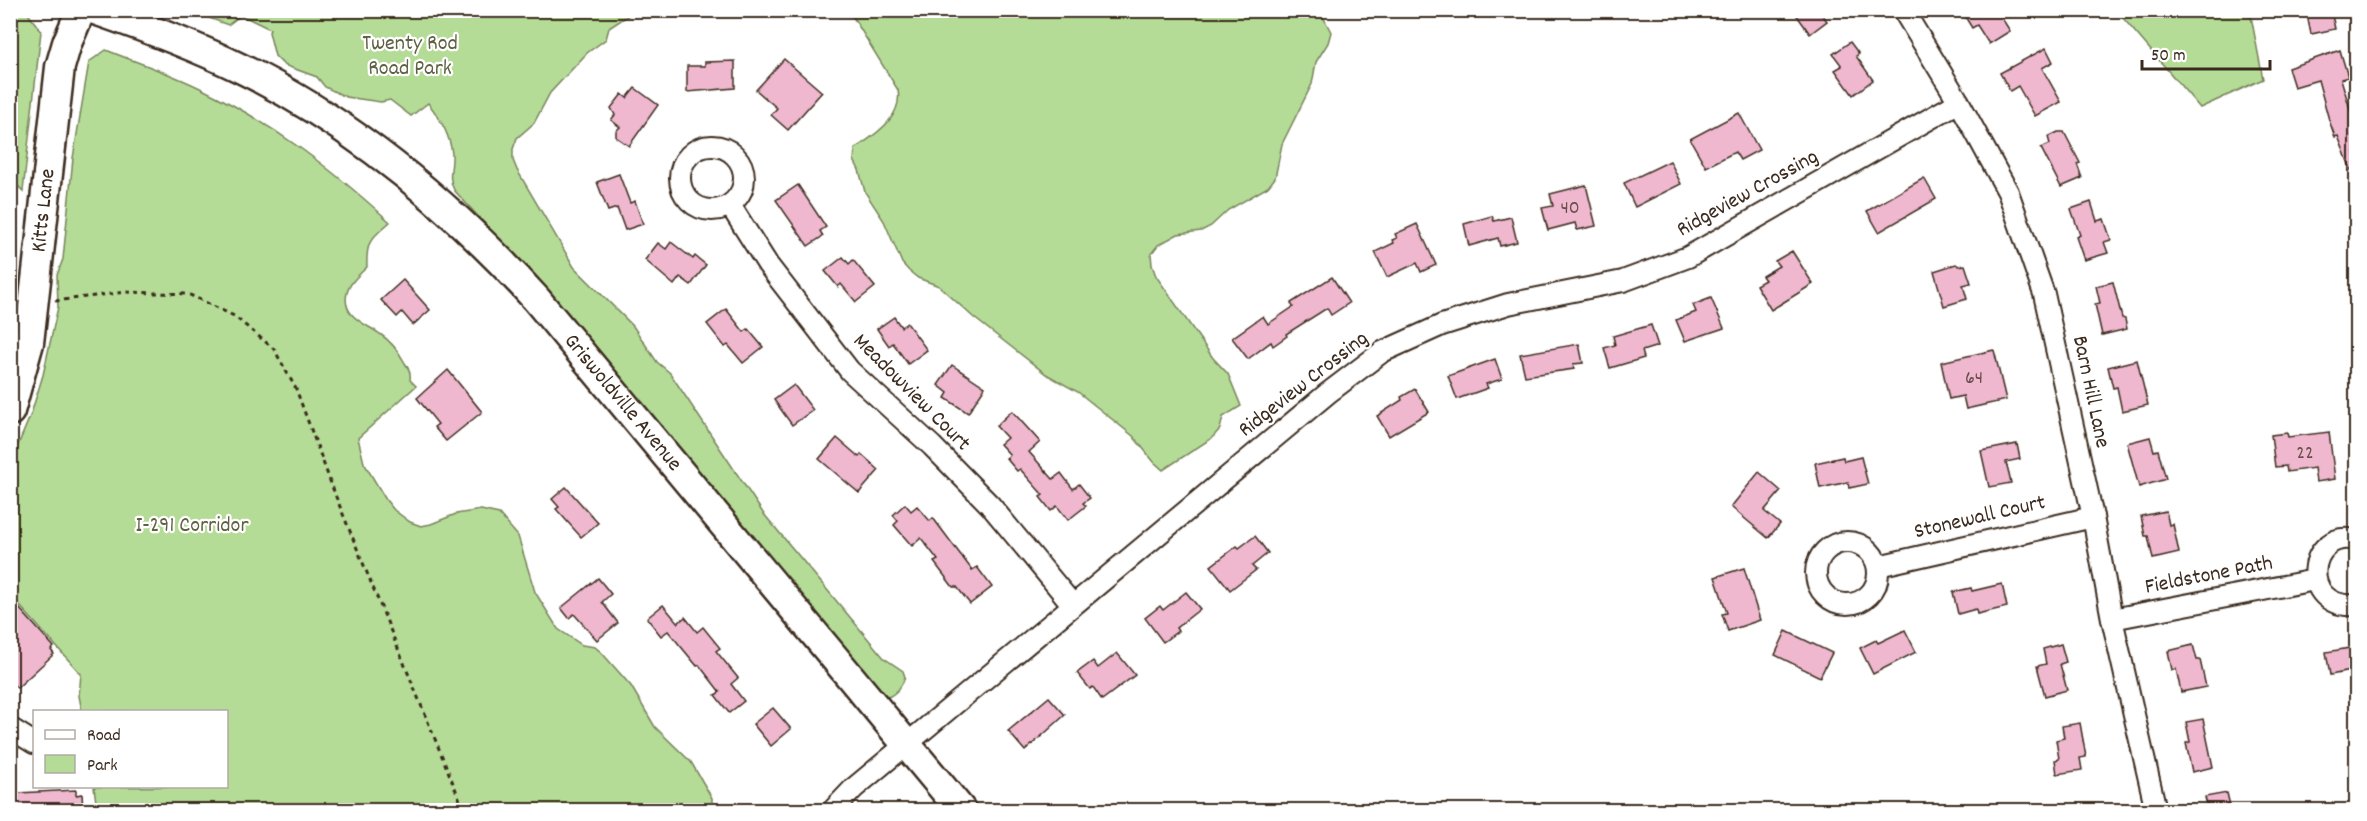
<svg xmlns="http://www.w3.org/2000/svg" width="2367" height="821" viewBox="0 0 2367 821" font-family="Dekko,sans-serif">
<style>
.green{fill:#b4dc97;stroke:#78835a;stroke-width:1.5}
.building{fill:#efb8cf;stroke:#3b2a1e;stroke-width:1.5}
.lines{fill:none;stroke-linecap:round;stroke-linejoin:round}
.street-casing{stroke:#3b2a1e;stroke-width:24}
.secondary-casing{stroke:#3b2a1e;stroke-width:33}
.path{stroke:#3b2a1e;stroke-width:3;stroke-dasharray:4.5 4.5;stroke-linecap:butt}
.street{stroke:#fff;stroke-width:20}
.secondary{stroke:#fff;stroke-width:28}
.labels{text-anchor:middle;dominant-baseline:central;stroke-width:4.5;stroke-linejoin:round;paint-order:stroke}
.number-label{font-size:20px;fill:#684e4a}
.park-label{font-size:22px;fill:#5f5f42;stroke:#fff}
.street-label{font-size:22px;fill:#3b2a1e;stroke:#fff}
</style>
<rect width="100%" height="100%" fill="#fff"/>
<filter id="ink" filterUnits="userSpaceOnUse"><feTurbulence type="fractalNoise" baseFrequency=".0167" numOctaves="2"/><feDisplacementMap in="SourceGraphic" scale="12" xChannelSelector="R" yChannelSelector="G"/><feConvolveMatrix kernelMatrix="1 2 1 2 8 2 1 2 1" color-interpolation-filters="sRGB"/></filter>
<g filter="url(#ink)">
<g class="green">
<polygon points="10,11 26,11 41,31 23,191 11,179"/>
<path d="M 190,11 L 635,11 L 609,28 L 606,39 L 587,53 L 550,93 L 534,123 L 517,138 L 513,149 L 513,160 L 517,170 L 574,267 L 633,326 L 657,362 L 670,373 L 763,513 L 884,658 L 903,671 L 905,677 C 903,685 896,694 888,697 L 871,681 L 540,284 L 454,190 C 447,175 453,169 452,154 C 450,134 440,118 428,103 L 411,116 L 390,100 L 381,102 L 346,97 L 325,87 L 317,77 L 284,65 L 275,56 L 269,32 L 270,29 L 241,15 L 228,25 Z"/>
<path d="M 846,11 L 1320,11 L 1331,32 L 1328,43 L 1316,62 L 1312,84 L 1282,144 L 1275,178 L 1268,187 L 1228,210 L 1211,226 L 1201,231 L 1178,234 L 1158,245 L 1151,254 L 1152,265 L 1156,276 L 1213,358 L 1228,374 L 1241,406 L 1223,417 L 1220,429 L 1212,438 L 1163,470 L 1154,462 L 1133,436 L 1078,392 L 1046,374 L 973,317 L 939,286 L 918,278 L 909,271 L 902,263 L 884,221 L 865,192 L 859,170 L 854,160 L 855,149 C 874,135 903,118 898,90 L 853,17 Z"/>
<polygon points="2117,11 2250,11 2263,79 2200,108"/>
<path d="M 106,50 C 138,63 173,74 204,90 C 275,125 332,169 390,222 C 371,239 366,240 367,267 C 360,274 349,283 347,293 C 341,316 366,324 380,334 C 391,341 399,352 405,363 C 409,369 411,373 410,380 L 416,386 L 358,438 L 364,463 L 386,500 L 394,510 L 410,522 L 421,526 L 431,524 L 456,514 L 481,510 L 499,514 L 518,536 L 535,592 L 558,629 L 582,645 L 595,647 L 602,653 L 631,686 L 655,727 L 691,762 L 712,798 L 712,804 L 709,810 L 97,810 L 94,787 L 226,786 L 226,712 L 82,711 L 79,696 L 81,674 L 11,596 L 11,462 L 31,414 L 43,375 L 58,307 L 57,275 L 63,259 L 73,158 L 89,62 Z"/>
</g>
<g class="building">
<polygon points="1793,10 1819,10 1827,21 1810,34"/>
<polygon points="1961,10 2001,10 1998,12 2010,31 1989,44 1977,25 1972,28"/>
<polygon points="2306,10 2331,10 2335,29 2311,34"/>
<polygon points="1850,42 1859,54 1856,56 1873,80 1853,95 1835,70 1842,66 1833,54"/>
<polygon points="2046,48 2053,62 2042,68 2061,102 2035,116 2018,86 2010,91 2000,73"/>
<polygon points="2340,50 2348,77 2341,79 2351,112 2356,110 2355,180 2338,136 2335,137 2329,120 2318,80 2294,87 2288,68"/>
<polygon points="784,59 822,92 788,130 771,115 777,108 756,90"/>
<polygon points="735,61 735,88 687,92 687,66 705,66 705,62"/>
<polygon points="635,88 658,105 629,146 616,137 616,131 620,127 611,120 615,115 611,108 622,94 627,98"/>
<polygon points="1739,113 1759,150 1740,160 1735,152 1706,167 1690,139"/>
<polygon points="2058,132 2064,132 2080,163 2077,164 2082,178 2061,187 2041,148 2050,144 2048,137"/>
<polygon points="1670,161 1681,184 1635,207 1624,183"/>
<polygon points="619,174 630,203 635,201 643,224 625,230 617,208 608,211 597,182"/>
<polygon points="1924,178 1936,199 1879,232 1867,211"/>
<polygon points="798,185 826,227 820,231 823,236 808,246 776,200"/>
<polygon points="1586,185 1596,226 1577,230 1575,223 1548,230 1542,208 1553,206 1550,194"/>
<polygon points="2091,202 2097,221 2104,219 2111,240 2104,242 2108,253 2084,260 2076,237 2080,235 2071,209"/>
<polygon points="1492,216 1494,221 1511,217 1517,242 1500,246 1498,238 1469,246 1464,224"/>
<polygon points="1417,224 1436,265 1421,272 1417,263 1387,277 1375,252 1394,243 1392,240 1397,238 1395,234"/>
<polygon points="671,242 693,259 695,256 706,265 691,285 680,277 674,285 645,260 658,243 666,249"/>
<polygon points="1792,251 1813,284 1771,310 1756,285 1765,280 1762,276 1779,266 1775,261"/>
<polygon points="843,257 849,264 853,260 875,287 856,302 841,284 838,287 825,271"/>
<polygon points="1956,264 1959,266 1965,265 1971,283 1963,285 1967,299 1944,306 1934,271"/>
<polygon points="1332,277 1349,303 1331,315 1327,308 1286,334 1287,336 1273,346 1271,342 1248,359 1232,338 1263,316 1268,324 1293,307 1291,303"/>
<polygon points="403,280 430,310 413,325 402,312 397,317 381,300"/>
<polygon points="2113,282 2122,318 2125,319 2127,329 2102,335 2095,304 2100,303 2096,286"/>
<polygon points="1711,298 1724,328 1685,341 1676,320 1696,312 1693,305"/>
<polygon points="726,309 744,332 748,329 763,347 743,363 728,345 725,347 707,324"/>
<polygon points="894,317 901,327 907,323 927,350 908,364 893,343 889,346 877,329"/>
<polygon points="1651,325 1658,346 1642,351 1644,358 1610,368 1604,348 1615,345 1613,336"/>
<polygon points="1579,344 1583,363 1573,364 1574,369 1525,376 1520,354"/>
<polygon points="1994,350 2006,400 1966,409 1963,396 1949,399 1941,362"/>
<polygon points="1495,359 1502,379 1486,384 1488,388 1457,399 1448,376"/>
<polygon points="2137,360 2148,405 2122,411 2117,387 2113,388 2108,367"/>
<polygon points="952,365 985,387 968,413 945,398 948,393 938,385"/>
<polygon points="448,370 482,412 446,441 434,427 438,424 417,398"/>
<polygon points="794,385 813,410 792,425 774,400"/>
<polygon points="1415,389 1429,412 1389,436 1377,416 1402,400 1401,397"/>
<polygon points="1012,411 1040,442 1029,452 1053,479 1061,473 1073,489 1079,484 1090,498 1083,503 1086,506 1068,520 1057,506 1051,511 1040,497 1043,495 1020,469 1017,471 1006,458 1010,455 1000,444 1007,438 996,426"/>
<polygon points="2329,432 2335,479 2316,482 2314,468 2287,472 2286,466 2275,467 2271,435 2287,433 2288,437"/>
<polygon points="2150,437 2154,451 2158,450 2166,479 2139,487 2127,443"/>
<polygon points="837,438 859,457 861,454 879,470 859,493 819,459"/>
<polygon points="2017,444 2020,459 2006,462 2011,483 1989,487 1981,451"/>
<polygon points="1843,457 1844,461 1861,457 1868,484 1849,488 1848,482 1820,488 1815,463"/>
<polygon points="1759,472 1781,491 1764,511 1780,524 1768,538 1731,507"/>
<polygon points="566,487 598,523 581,537 556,509 559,507 552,499"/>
<polygon points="905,504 911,511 917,506 930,521 933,518 972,570 977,567 992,587 970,604 957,587 953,587 934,562 938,560 921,538 912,546 894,525 898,521 893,515"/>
<polygon points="2166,511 2169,525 2173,524 2179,553 2153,559 2148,536 2145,536 2141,516"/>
<polygon points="1255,536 1268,553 1252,566 1256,570 1230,590 1211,566 1237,546 1239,548"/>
<polygon points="1744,568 1760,620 1728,631 1722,614 1727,613 1715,577"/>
<polygon points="598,578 611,594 602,602 618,623 597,640 574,614 569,618 561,608"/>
<polygon points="2002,584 2007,607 1977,614 1976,609 1958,614 1953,592 1971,588 1972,591"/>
<polygon points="1186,592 1200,609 1176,628 1178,631 1163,642 1145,618 1160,606 1163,610"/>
<polygon points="10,598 54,647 51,650 54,654 17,688 10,681"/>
<polygon points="663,605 678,623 685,617 697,632 703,627 720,648 716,651 738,678 731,684 744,701 729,713 715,695 720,692 699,665 697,666 668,631 661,636 647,618"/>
<polygon points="1905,630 1916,652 1873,674 1860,648 1876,640 1878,643"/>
<polygon points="1786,631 1832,653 1820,677 1775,655"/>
<polygon points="2061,644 2066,662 2060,664 2067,690 2045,696 2037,666 2046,664 2043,649"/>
<polygon points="2193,645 2197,660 2200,660 2206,687 2181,692 2176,669 2172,670 2168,651"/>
<polygon points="2356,647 2356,670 2330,675 2326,652"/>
<polygon points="1117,653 1135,675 1102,700 1093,687 1090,689 1077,673 1093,661 1098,668"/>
<polygon points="1049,697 1065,715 1025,751 1008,731"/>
<polygon points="773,708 791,729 771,746 753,724"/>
<polygon points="2203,719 2213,767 2192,772 2186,743 2190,742 2186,722"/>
<polygon points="2080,723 2086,757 2080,758 2082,770 2057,774 2055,760 2059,759 2056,740 2064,738 2062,726"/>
<polygon points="76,790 76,795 82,794 83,810 10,810 10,799 18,798 18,793"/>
<polygon points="2227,793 2231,810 2208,810 2205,797"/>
</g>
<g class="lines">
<defs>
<g id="street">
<polyline points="1903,10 1959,102 2008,192 2044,294 2093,517 2112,619 2156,810"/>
<circle cx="712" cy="178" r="32"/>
<polyline points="730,205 768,265 850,371 932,446 990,505 1072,604"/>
<path d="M 2356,540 C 2307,528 2297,610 2356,605"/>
<circle cx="1847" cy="573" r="31"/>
<polyline points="1878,566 2093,517"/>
<polyline points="2112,619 2315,580"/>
<polyline points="10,728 34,743"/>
<polyline points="833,810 854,788 1328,393 1382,352 1442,325 1508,304 1623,281 1688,257 1959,102"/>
</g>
<g id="secondary">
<path id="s1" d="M 95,10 C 144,27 193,45 240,68 C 355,124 452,206 537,300 L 961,810"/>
<path id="s2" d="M 10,411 L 29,343 L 60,67 L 67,43 L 81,10"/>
</g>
</defs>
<use href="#street" class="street-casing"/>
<use href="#secondary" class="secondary-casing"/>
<polyline class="path" points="55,301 126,292 188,294 234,316 274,349 296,389 336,497 464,810"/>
<use href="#street" class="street"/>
<use href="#secondary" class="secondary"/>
</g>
</g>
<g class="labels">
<g class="number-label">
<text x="1570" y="209">40</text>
<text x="1974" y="379">64</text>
<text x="2305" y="454">22</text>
</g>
<g class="park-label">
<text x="410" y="44">Twenty Rod<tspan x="410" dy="25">Road Park</tspan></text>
<text x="192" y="526">I-291 Corridor</text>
</g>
<g class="street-label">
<text transform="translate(1748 194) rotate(-29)">Ridgeview Crossing</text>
<text stroke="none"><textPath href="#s2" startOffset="204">Kitts Lane</textPath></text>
<text transform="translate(1304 385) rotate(-38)">Ridgeview Crossing</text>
<text transform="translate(2090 392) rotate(78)">Barn Hill Lane</text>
<text transform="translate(911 393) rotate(45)">Meadowview Court</text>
<text stroke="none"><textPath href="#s1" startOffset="669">Griswoldville Avenue</textPath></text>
<text transform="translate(1980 518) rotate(-13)">Stonewall Court</text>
<text transform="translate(2209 576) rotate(-11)">Fieldstone Path</text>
</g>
</g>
<rect width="2367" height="821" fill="none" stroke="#fff" stroke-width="36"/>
<rect x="18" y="18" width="2331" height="785" fill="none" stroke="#3b2a1e" stroke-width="2" filter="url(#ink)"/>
<rect x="33" y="710" width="195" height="78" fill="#ffffff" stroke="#b1aaa5" stroke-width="1.5"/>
<rect x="45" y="730" width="30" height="9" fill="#ffffff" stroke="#b1aaa5" stroke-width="1.5"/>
<text x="87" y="740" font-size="18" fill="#3b2a1e">Road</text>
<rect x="45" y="755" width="30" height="18" fill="#b4dc97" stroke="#b1aaa5" stroke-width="1.5"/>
<text x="87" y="770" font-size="18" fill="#3b2a1e">Park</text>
<path d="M2142 60v9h128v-9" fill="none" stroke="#3b2a1e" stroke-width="3"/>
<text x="2151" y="60" font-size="18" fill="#3b2a1e" stroke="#ffffff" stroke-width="4.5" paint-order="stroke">50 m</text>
</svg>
